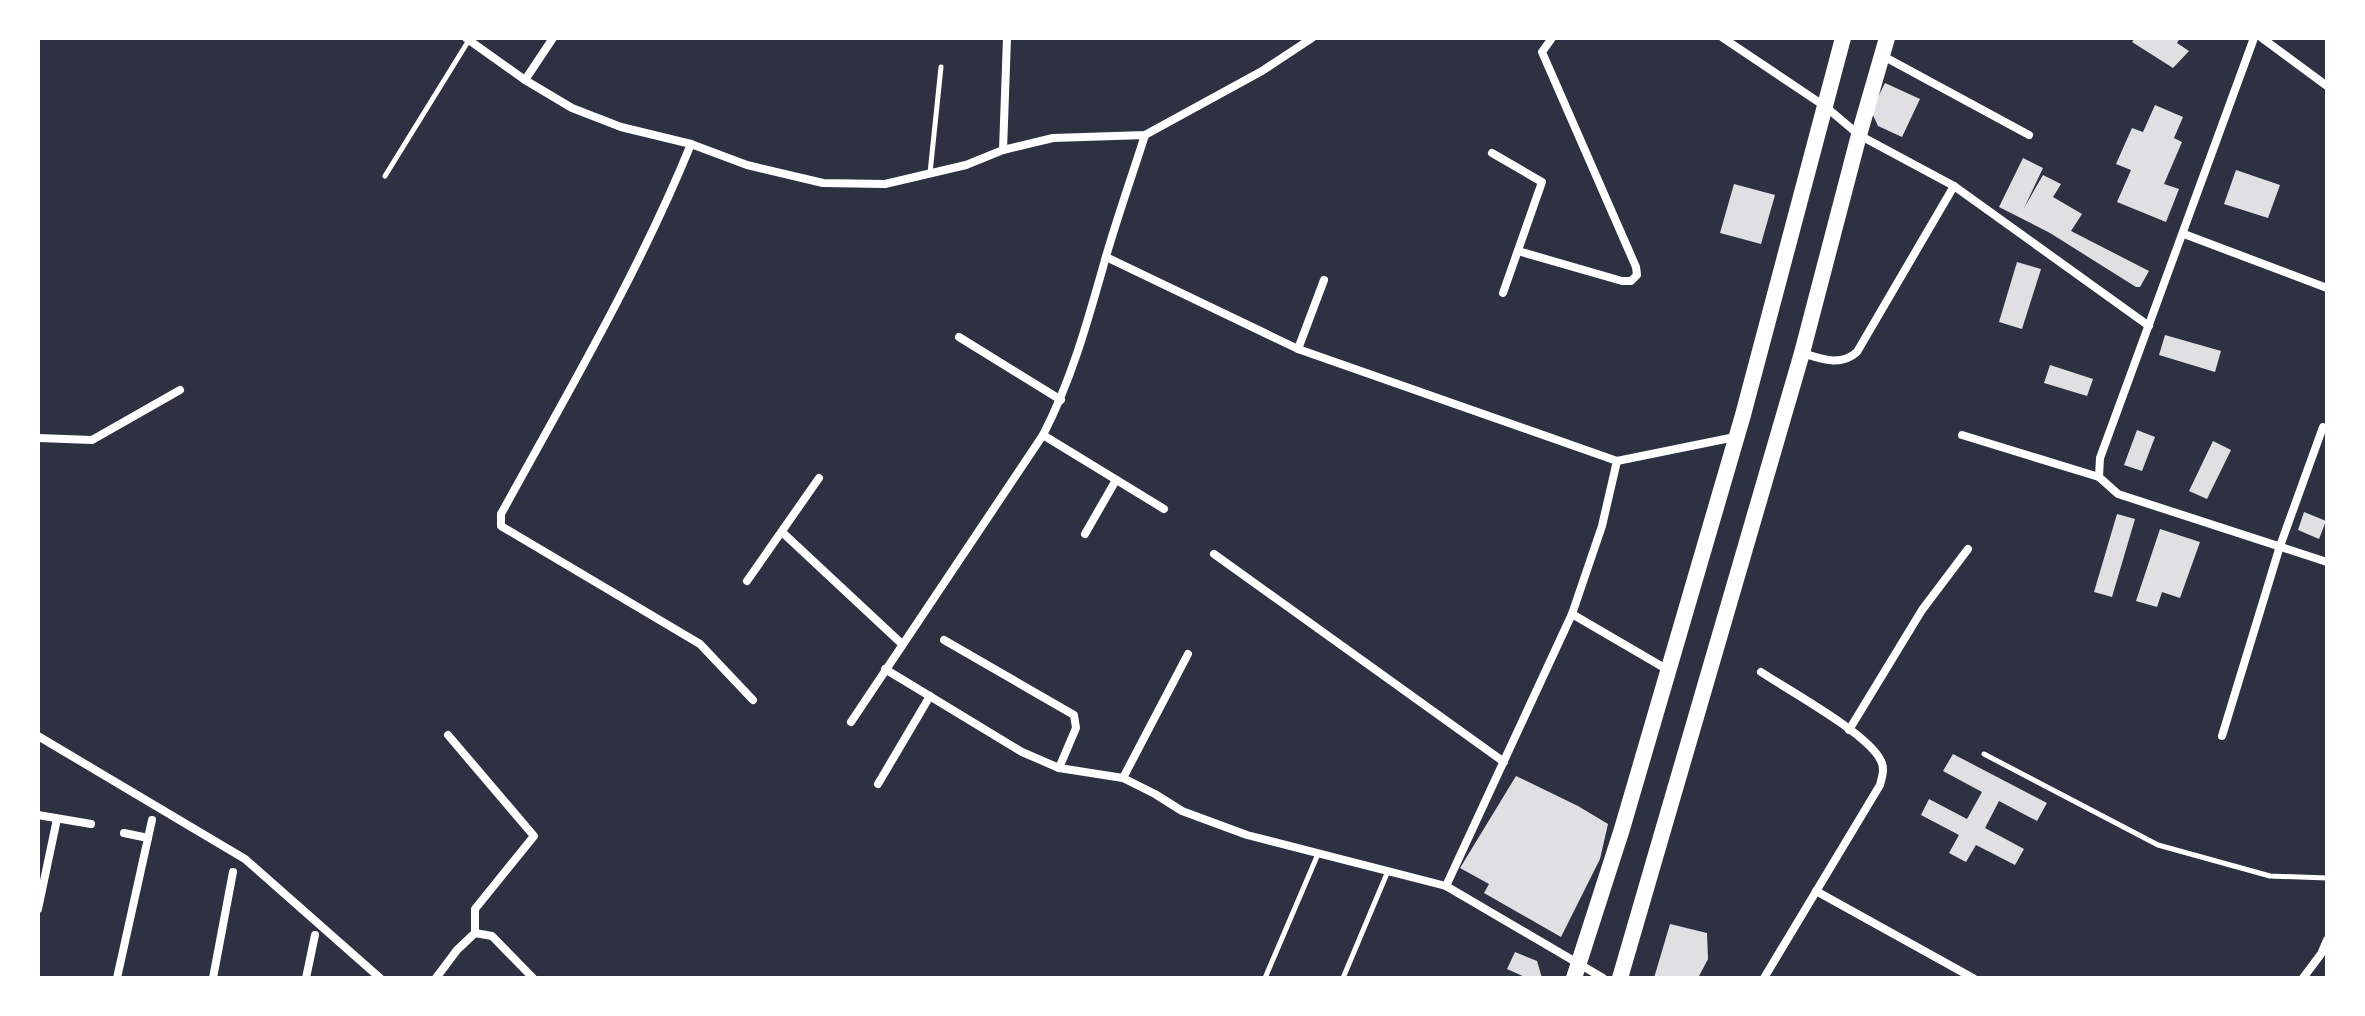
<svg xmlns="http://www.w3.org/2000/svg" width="2365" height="1016" viewBox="0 0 2365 1016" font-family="'Noto Sans',sans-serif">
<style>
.building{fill:#e0e0e3}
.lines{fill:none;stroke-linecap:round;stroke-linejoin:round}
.service{stroke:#fff;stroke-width:5}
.minor{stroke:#fff;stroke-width:8}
.trunk{stroke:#fff;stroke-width:16}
</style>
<rect width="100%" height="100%" fill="#2d3142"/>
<g class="building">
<polygon points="2135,38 2180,38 2177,43 2189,51 2173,68 2132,42"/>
<polygon points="1885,83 1920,99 1902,137 1878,126 1871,111"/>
<polygon points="2155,105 2183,117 2174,138 2182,142 2164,184 2179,189 2166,222 2117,202 2131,170 2116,164 2132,128 2143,132"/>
<polygon points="2023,158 2043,168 2024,208 2043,175 2061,184 2053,197 2082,214 2071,231 2149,271 2140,287 2136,287 2050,233 1999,207"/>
<polygon points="2236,170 2280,185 2268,218 2224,204"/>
<polygon points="1734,184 1775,195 1761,244 1720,233"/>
<polygon points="2017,262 2041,269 2022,329 1999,322"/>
<polygon points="2165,335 2221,351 2215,372 2159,355"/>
<polygon points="2050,365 2093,379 2087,396 2044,383"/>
<polygon points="2137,430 2155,437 2142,471 2124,465"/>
<polygon points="2213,441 2231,450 2207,499 2189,491"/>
<polygon points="2304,512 2326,521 2319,539 2298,530"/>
<polygon points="2117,514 2135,519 2112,597 2094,592"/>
<polygon points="2160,529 2200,542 2180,598 2162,592 2157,607 2136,601"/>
<polygon points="1953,754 2047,803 2037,821 1999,801 1985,828 2024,849 2015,865 1976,845 1966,862 1949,853 1959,835 1921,815 1929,799 1967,819 1982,792 1943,771"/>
<polygon points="1516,776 1578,806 1608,824 1600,859 1561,937 1484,893 1489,884 1460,868"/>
<polygon points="1670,924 1707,933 1708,959 1698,978 1654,978"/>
<polygon points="1515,952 1537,961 1542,978 1527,978 1507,969"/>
</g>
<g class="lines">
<g class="service">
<polyline points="930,173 941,67"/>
<polyline points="385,176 469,40"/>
<polyline points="1984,754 2158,845 2270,876 2327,878"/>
<polyline points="1265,978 1318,854"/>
<polyline points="1343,978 1388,871"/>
</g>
<g class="minor">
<polyline points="466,38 525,80 572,108 621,127 691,144 747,165 823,183 885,184 966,165 1003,150 1053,138 1145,135 1262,71 1312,38"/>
<polyline points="1723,38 1826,107 1859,135 1954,186 2149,326"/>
<polyline points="2262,38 2327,86"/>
<polyline points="1883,56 2029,135"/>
<polyline points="525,80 553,38"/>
<path d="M 691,144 C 639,272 568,392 501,514 L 501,526 L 700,644 L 753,700"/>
<polyline points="1003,150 1007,38"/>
<polyline points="1492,153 1542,182 1503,293"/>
<polyline points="2184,234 2327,288"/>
<polyline points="1518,251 1622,281 1631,281 1637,275 1636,267 1542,52 1552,38"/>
<polyline points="1106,257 1298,349 1617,461 1735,437"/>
<polyline points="959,337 1061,400"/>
<polyline points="1298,349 1324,280"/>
<path d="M 1802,353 C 1822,359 1840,367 1857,352 L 1954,186"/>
<polyline points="1043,435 1164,509"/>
<polyline points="1962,435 2099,477 2118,494 2327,562"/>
<polyline points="38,438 92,440 180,390"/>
<polyline points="2099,477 2100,458 2254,38"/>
<polyline points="782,532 902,644"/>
<polyline points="1085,534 1116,480"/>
<polyline points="1214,554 1504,762"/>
<polyline points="747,581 819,478"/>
<polyline points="1572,614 1668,670"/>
<polyline points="944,640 1074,715 1076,728 1059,768"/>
<polyline points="885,669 1022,752 1059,768 1123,778 1155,794 1182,811 1247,835 1446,886 1603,978"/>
<path d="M 1761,672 C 1788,690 1869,734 1881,761 C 1885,769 1882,777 1880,785 L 1764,978"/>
<path d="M 851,722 L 1043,435 C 1072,379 1088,320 1105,260 C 1117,218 1132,176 1145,135"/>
<polyline points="1849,730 1922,610 1968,549"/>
<polyline points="448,735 534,836 475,909 475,933"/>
<polyline points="38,736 245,859 380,978"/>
<polyline points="2222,736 2280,546 2323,427"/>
<polyline points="1123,778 1188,654"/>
<polyline points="878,784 930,696"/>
<polyline points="38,815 91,824"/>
<polyline points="124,833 148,838"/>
<polyline points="1446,886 1572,614 1602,526 1617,461"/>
<polyline points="1816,891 1973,978"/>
<polyline points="38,909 57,819"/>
<polyline points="117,978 152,820"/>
<polyline points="213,978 233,872"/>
<polyline points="306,978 315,935"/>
<polyline points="436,978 457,950 475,933 492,936 533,978"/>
<polyline points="2303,978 2321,954 2327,940"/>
</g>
<g class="trunk">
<polyline points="1574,978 1622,829 1743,415 1843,38"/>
<polyline points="1620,978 1802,353 1859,135 1887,38"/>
</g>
</g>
<rect width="2365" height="1016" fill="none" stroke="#ffffff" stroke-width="80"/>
</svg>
